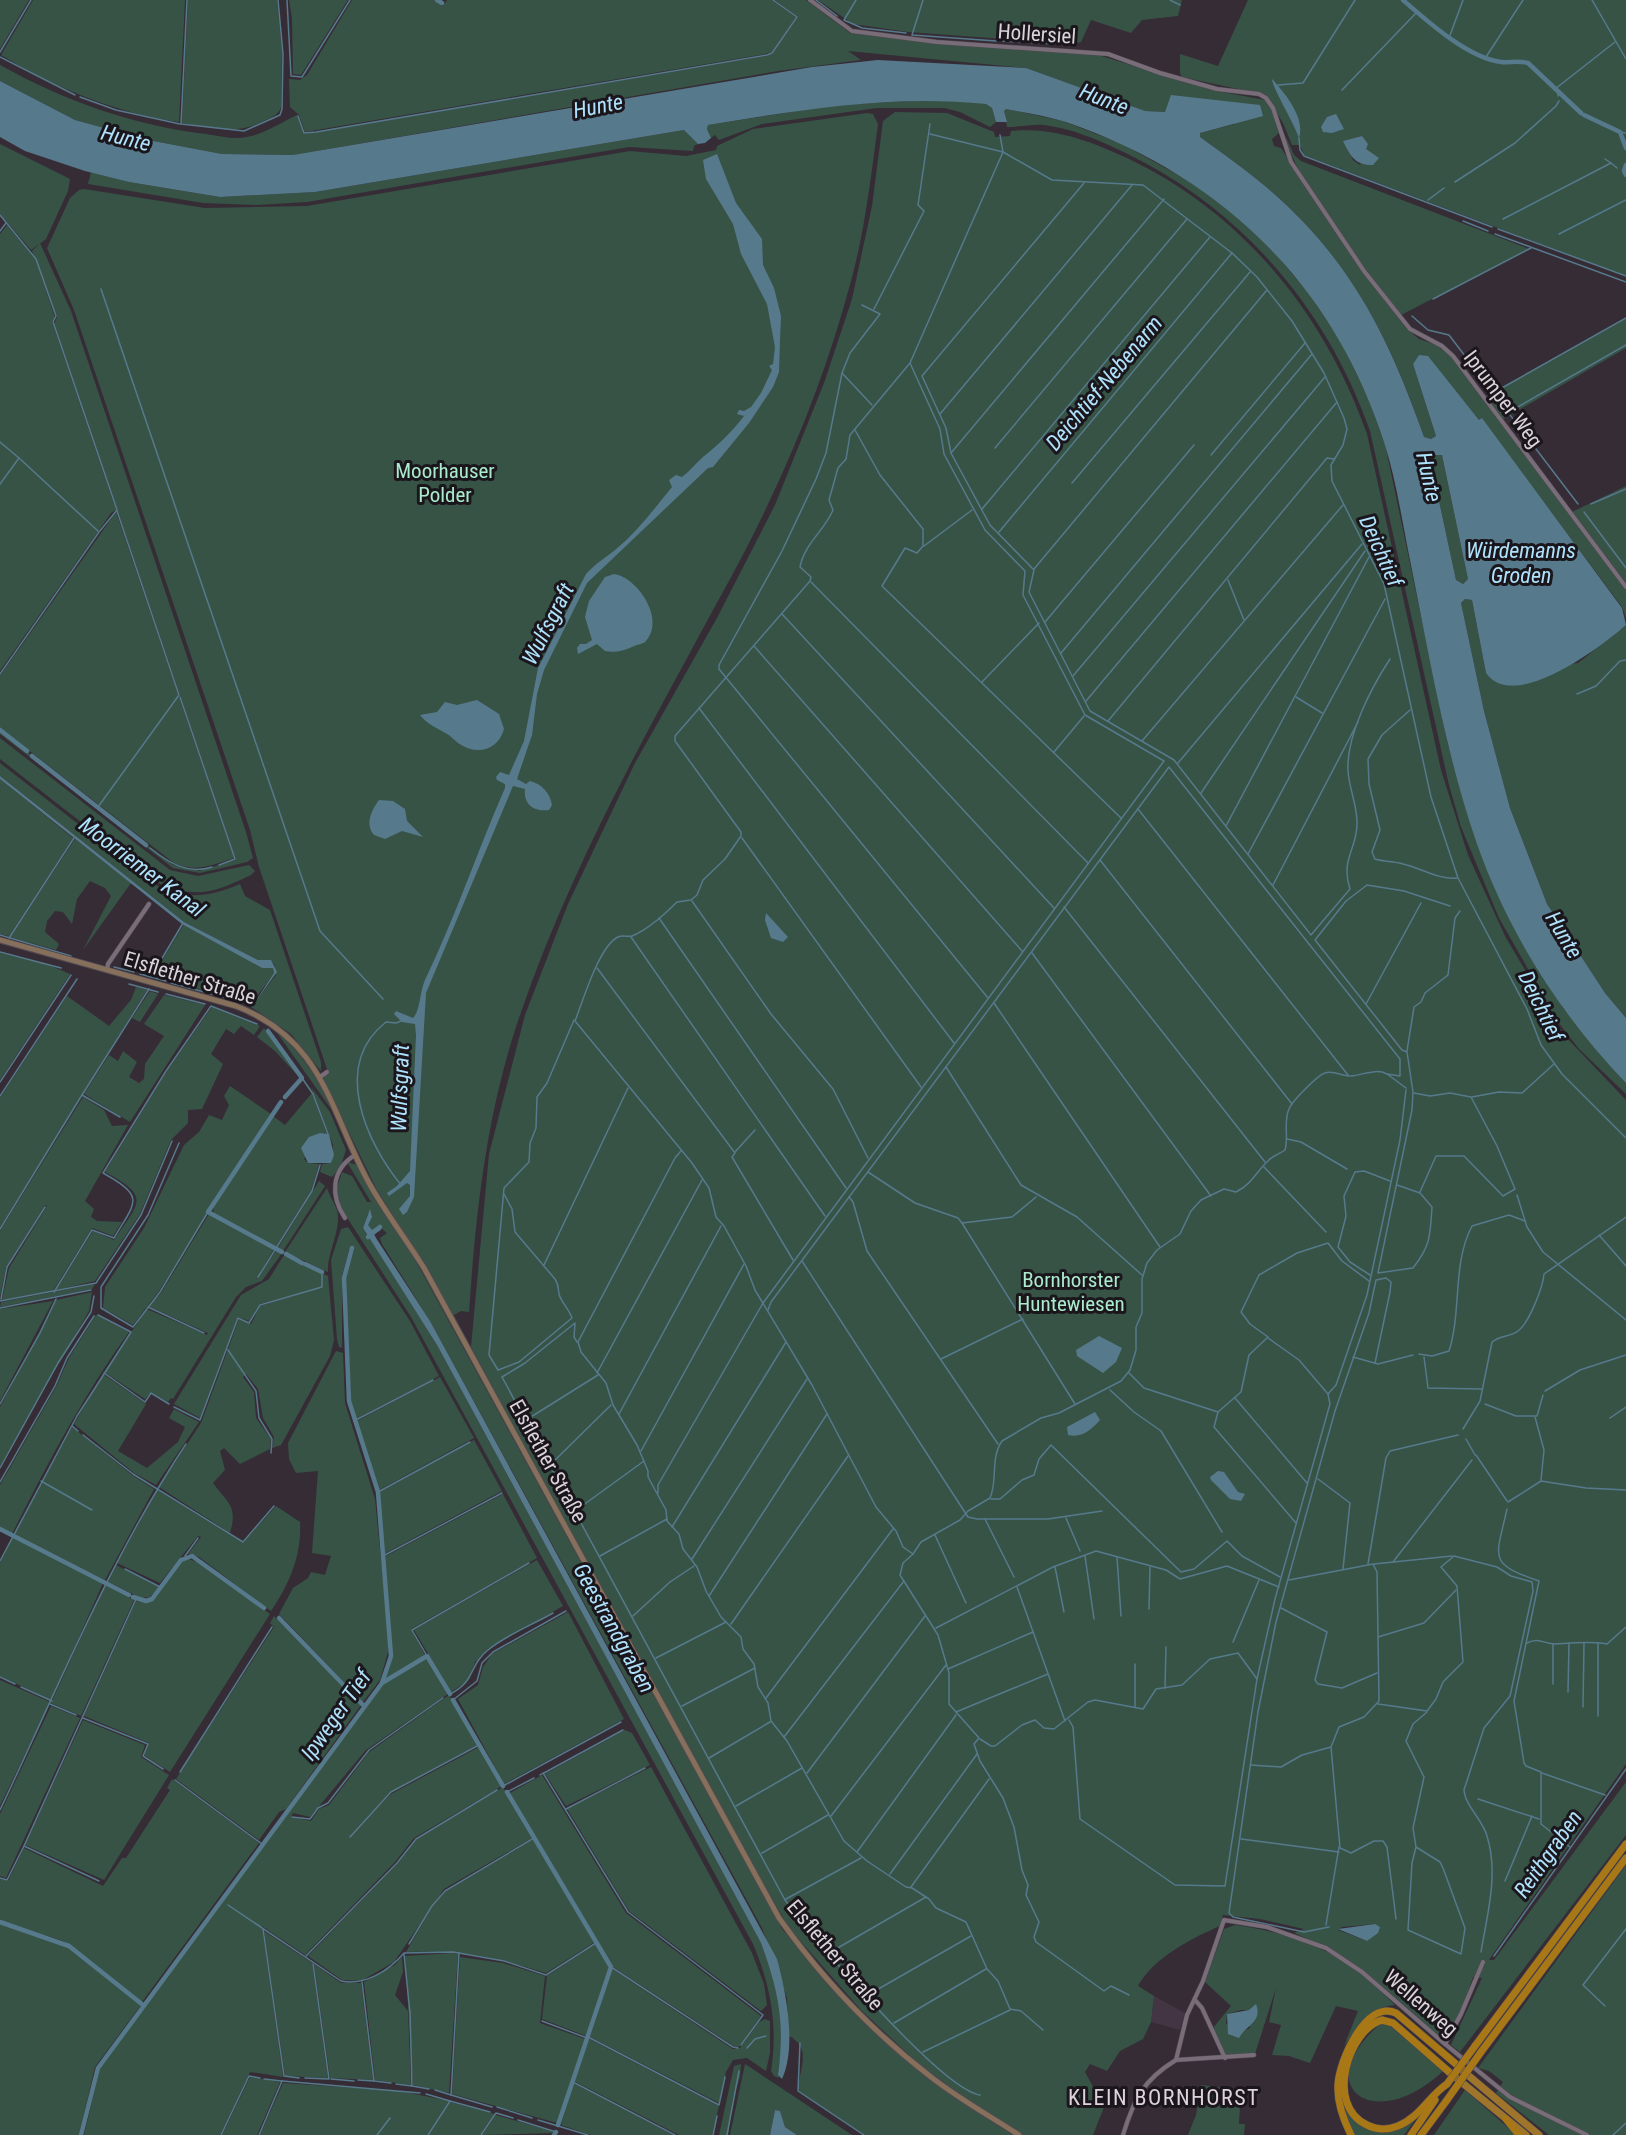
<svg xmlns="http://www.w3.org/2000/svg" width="1626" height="2135" viewBox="0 0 1626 2135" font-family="'Roboto Condensed',sans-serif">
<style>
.commercial{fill:#433543}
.green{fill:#375346;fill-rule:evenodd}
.water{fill:#567a8c;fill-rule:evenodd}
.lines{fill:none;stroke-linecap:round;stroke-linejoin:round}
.stream{stroke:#567a8c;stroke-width:1.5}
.canal{stroke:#567a8c;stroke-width:4.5}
.minor-casing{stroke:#524a52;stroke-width:5}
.secondary-casing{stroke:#524a52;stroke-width:7}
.trunk-casing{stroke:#524a52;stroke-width:8}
.motorway-casing{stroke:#524a52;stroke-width:8}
.minor{stroke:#786d78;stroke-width:4}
.secondary{stroke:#86705b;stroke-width:5}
.trunk{stroke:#9e752a;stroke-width:7}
.motorway{stroke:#a87716;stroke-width:7}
.motorway-bridge-casing{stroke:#524a52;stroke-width:8;stroke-linecap:butt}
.motorway-bridge{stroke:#a87716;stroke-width:7}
.labels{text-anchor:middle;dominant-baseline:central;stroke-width:6;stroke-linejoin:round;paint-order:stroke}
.street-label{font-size:21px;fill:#dad4da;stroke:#1b161b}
.park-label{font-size:21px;fill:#a9ebcc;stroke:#1b161b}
.water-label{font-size:22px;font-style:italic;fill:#afe2fc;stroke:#1b161b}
.neighbourhood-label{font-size:22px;letter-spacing:1.5px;fill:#dfd2df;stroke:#1b161b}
</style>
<rect width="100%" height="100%" fill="#362c36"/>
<polygon class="commercial" points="1154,1996 1185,2013 1180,2030 1151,2022"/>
<g class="green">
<polygon points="0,0 29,0 0,49"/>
<path d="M 33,0 L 185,0 L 179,122 C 116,113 55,88 1,55 Z"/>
<path d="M 188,0 L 277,0 L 282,51 L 281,108 C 277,116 270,118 262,122 C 236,135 210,127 182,123 Z"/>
<polygon points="289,0 348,0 301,75 293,74 292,18"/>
<polygon points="352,0 434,0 443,6 447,0 772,0 796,17 772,52 765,54 305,132 299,115 290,107 289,79 300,80 307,75"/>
<path d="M 775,0 L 806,0 L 850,33 L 1098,55 L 1217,91 L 1265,100 L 1270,105 L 1279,133 L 1272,139 L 1274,146 L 1281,148 L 1362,271 L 1406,328 L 1419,339 L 1437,345 L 1451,356 L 1626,590 L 1626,618 L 1622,607 L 1482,419 L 1479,420 L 1428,357 L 1419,355 L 1413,364 L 1436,436 L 1431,439 L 1424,437 C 1389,336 1349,257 1265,186 C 1245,169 1222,153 1200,137 L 1199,133 L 1235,124 L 1165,112 L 1144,111 L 1026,68 L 848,51 L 861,60 L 778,71 L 294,155 L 222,154 L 148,140 L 75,120 L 0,81 L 0,65 C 65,101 132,125 206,134 C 219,136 234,140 247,137 C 264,134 282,122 297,115 L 304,134 L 765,56 L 772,54 L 798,17 Z"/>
<polygon points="818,0 1182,0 1178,16 1142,20 1131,33 1091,20 1081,42 1073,44 908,32 853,24"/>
<path d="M 1248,0 L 1626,0 L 1626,276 L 1304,155 L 1300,145 L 1292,145 L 1283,123 L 1266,95 L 1182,77 L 1180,73 L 1180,54 L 1218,66 ZM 1362,136 L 1366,149 L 1360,165 L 1353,160 L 1344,141 Z"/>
<polygon points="943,99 986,104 992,108 996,122 990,127 960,112 944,108 877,108 762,124 719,140 715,135 711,138 707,129 708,125 836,105"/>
<path d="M 1006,109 L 1063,121 L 1122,144 L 1200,187 L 1239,217 L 1275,253 L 1309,294 L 1340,340 L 1367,395 L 1385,444 L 1448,745 L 1563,1008 L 1626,1083 L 1626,1094 L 1579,1049 L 1558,1022 L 1499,918 L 1461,827 L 1449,785 L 1370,431 C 1330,317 1253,222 1147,164 C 1117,148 1078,129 1044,125 C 1032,124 1019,127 1007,127 L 1004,110 Z"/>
<path d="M 895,112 L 947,113 L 994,132 L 995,137 L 1010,136 L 1011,131 C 1054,127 1090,141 1129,159 C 1244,214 1325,315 1367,434 L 1441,770 L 1468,855 L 1505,936 L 1562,1033 L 1626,1100 L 1626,1764 L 1489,1960 L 1494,1960 L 1626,1782 L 1626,1835 L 1460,2052 L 1451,2045 L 1482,1978 L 1473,1977 C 1466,1996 1459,2029 1439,2036 C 1393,1995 1351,1957 1294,1933 L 1304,1929 L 1260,1919 L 1223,1915 L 1220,1926 C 1192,1938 1153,1958 1138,1986 L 1154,1996 L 1151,2022 L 1143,2039 L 1120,2051 L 1107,2071 L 1090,2064 L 1085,2072 L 1104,2107 L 1093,2135 L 1023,2135 L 954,2090 L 920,2065 L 861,2010 L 789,1928 L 731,1827 L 471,1347 L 489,1154 L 525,1015 L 568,904 L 635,763 L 717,618 L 775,505 L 824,383 L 852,299 L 872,206 L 883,121 ZM 1375,1924 L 1373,1935 L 1367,1941 L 1338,1930 L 1342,1927 Z"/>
<path d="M 867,113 L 873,114 L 878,124 C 871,176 865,230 851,281 C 831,356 803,431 769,502 C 746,552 718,600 692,649 C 628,766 565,885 521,1012 C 487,1109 476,1210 469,1312 L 461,1311 L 452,1316 L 415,1250 L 377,1190 L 323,1079 L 328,1072 L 259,867 L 250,830 L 74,310 L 47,248 L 70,198 L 79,190 L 84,189 L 205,208 L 307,206 L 630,151 L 686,156 L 716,150 L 717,146 L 753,129 Z"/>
<path d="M 1280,124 L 1294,155 L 1301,161 L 1529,249 L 1401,315 C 1360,261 1298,188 1280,124 Z"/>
<polygon points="684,130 698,144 694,146 693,151 629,147 307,202 256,205 203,203 88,184 91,172 129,182 220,197 315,192"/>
<polygon points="0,144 70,179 68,191 46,239 31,250 0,214"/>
<polygon points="7,225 36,260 55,318 52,322 116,510 111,513 0,671 0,234"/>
<polygon points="40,243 71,311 246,832 253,858 247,862 200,873 173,868 0,734 0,731 173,865 199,871 236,860 54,324 57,317 32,251"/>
<polygon points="1626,318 1626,348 1503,419 1486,396"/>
<polygon points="1435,455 1442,455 1468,579 1463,584 1456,580 1430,459"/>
<polygon points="1626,486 1626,583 1572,512"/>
<path d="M 116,512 L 234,858 C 213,865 195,873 174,863 L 0,728 L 0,676 Z"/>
<polygon points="1465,599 1472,600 1486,673 1578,663 1626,625 1626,1018 1605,993 1547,904 1510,808 1484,711 1461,603"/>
<path d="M 0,738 L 170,870 L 198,876 L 249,865 L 255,871 L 251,875 C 217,891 200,899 162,885 L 0,759 Z"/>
<path d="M 0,763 L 160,888 C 189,900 212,896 240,884 L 245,896 L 270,910 L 321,1062 L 321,1071 L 291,1034 L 251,1007 L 276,975 L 274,964 L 258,960 L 184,922 L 0,776 Z"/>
<polygon points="0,779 73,838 9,936 0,934"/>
<polygon points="75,839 131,883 83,950 111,896 105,888 90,881 77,899 72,924 63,912 55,911 47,921 45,932 59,944 56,950 10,937"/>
<polygon points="184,924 262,968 273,968 274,974 251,1004 153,976"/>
<polygon points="0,953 49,965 70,974 0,1080"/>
<polygon points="136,987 147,990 0,1227 0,1098 67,996 109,1026 131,1000"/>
<polygon points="150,991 158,994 140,1022 132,1018"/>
<polygon points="164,995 205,1005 130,1122 84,1094 109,1055 118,1061 123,1051 137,1062 129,1077 139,1083 144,1079 145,1064 164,1036 144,1024"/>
<path d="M 212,1007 L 260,1026 L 254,1035 L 241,1026 L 234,1034 L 226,1029 L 211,1054 L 223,1064 L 202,1109 L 188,1110 L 188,1123 L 171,1140 L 140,1214 L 95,1281 L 56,1290 L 93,1231 L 114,1240 C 139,1202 152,1197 105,1172 L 167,1071 Z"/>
<path d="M 273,1027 C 299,1051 317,1075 331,1109 Z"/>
<polygon points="264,1028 300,1078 275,1051 257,1037"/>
<polygon points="230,1086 271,1114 159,1291 133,1325 103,1308 105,1287 144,1228 184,1145 199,1132 209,1115 222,1120 229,1105 224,1096"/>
<polygon points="311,1087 330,1112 346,1150 340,1168 332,1177 320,1172 322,1164 331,1163 333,1145"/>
<polygon points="312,1093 327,1134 320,1133 304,1159 308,1163 319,1164 311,1191 276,1247 214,1215 213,1207 273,1116 285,1125"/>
<polygon points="83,1097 104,1110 112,1126 128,1125 85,1201 94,1209 91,1217 97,1221 122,1222 113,1236 92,1228 53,1291 2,1300 9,1268 47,1206 45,1205 6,1267 0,1297 0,1231"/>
<path d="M 347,1162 L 357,1165 L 408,1247 L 782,1929 C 821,1975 861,2023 908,2062 C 940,2090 977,2112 1013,2135 L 865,2135 L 800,2092 L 798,2088 C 801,2066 811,2047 789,2036 L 787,1998 L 762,1928 L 430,1321 L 382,1244 L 380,1238 L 387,1233 L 378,1226 L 372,1231 L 367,1225 L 370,1209 L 363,1228 L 437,1345 L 761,1943 C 772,1974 782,2003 783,2036 C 783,2050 777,2065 779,2078 L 774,2076 L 771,2071 C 778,2026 771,1986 753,1944 L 411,1317 L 339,1205 L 336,1191 L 342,1172 L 352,1176 L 367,1202 L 371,1202 Z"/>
<polygon points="319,1181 325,1186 283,1251 278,1248"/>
<path d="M 327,1188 C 329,1195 334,1202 337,1210 C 342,1229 327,1252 328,1272 L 285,1252 Z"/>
<polygon points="209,1214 274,1249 256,1279 276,1251 282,1253 262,1281 246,1287 236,1297 173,1399 171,1398 168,1402 151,1392 145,1399 104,1372 147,1309 207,1335 208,1333 148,1306 161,1293"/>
<polygon points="348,1227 410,1321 439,1376 356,1419 351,1401 345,1279 354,1249 352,1246 349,1250 342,1276 342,1348 339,1347 337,1339 331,1260 341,1229"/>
<path d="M 284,1255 L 328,1276 L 334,1340 L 330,1356 L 281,1445 L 272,1448 L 274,1437 L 263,1418 L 258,1389 L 246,1374 L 243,1377 L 254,1392 L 256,1418 L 271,1439 L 270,1449 L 240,1464 L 224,1448 L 220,1451 L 225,1470 L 213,1483 C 228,1504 238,1505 230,1533 L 159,1487 L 201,1423 L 239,1319 L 251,1324 L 260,1306 L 318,1288 L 260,1304 L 249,1321 L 238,1317 L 200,1418 L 174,1404 L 241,1295 L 269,1279 Z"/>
<polygon points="95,1284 92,1289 0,1307 1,1302"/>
<polygon points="92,1292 89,1311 0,1466 0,1407 56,1300"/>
<polygon points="53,1301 0,1401 0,1309"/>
<path d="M 96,1315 L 129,1332 C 83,1396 47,1464 12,1534 L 0,1528 L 0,1485 L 56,1387 L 69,1358 Z"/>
<polygon points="336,1351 343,1353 345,1403 375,1499 388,1630 388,1652 380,1680 363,1702 279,1614 293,1588 308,1578 311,1572 325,1575 331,1556 312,1553 318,1471 296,1473 289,1459 288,1443"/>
<polygon points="103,1374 146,1404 118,1451 147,1468 178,1442 185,1427 169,1418 174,1409 199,1422 156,1485 134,1473 74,1424"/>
<polygon points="440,1377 474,1438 379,1490 357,1421"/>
<polygon points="72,1427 132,1475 154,1489 105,1580 14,1535"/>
<polygon points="474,1440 502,1491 384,1554 379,1492"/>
<path d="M 157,1490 L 243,1543 L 276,1506 L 300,1522 C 302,1555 289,1585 271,1611 L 199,1557 L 188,1554 L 201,1537 L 198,1536 L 160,1583 L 117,1563 Z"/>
<polygon points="503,1494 537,1558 411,1629 425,1655 385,1681 392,1654 384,1557"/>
<polygon points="13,1537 103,1583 51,1700 0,1676 0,1563"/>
<polygon points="188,1559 198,1562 270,1614 170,1772 144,1755 149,1743 84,1716 136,1601 146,1603 153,1600 182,1561"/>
<polygon points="537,1560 563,1606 488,1649 475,1662 469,1680 451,1692 414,1630"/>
<polygon points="116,1565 158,1587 159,1587 150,1597 141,1598 107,1581"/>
<polygon points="105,1585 134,1600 81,1716 51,1703"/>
<polygon points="568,1612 624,1719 504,1784 458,1699 478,1685 483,1667 492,1654"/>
<polygon points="274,1616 361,1705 286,1809 279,1812 259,1840 176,1779 274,1627 270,1623"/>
<polygon points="425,1659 428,1661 448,1694 366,1750 310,1817 293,1813 291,1817 311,1821 319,1809 329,1805 369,1752 449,1695 477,1745 391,1792 348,1838 391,1794 479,1747 502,1786 414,1838 395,1862 305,1955 262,1926 283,2077 250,2072 220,2135 84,2135 100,2068 109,2055 366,1704 381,1686"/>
<polygon points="0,1680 50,1702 0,1806"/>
<polygon points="51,1706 80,1718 6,1878 0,1876 0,1814"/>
<polygon points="83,1720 145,1745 141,1757 169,1775 104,1880 25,1845"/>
<polygon points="625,1730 632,1733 650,1765 566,1806 545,1774"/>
<polygon points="651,1767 752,1953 764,1984 767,2005 761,2011 629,1911 567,1809"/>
<polygon points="542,1775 626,1913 761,2016 739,2047 734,2046 613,1967 510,1793"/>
<polygon points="172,1779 259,1843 142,2002 63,1941 0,1920 0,1879 8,1881 24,1848 103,1886 122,1858 126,1858 170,1790 167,1788"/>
<polygon points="503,1787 532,1838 444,1889 394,1962 361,1981 342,1980 308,1956 398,1863 416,1840"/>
<path d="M 534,1839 L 595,1942 L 546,1973 C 493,1956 461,1950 406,1952 L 433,1906 L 445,1892 Z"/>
<polygon points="1626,1865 1626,2135 1549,2135 1496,2093 1503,2082 1489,2071 1478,2068"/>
<polygon points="0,1924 68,1947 141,2005 95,2067 79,2135 0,2135"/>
<path d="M 1235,1925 C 1279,1931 1325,1945 1361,1973 C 1373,1982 1383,1994 1395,2005 C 1367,2008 1360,2024 1344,2046 L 1358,2011 L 1336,2006 L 1310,2063 L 1289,2056 L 1272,2055 L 1281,2025 L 1269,2022 L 1276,1988 L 1255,2054 L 1226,2056 L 1213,2028 L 1231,2006 L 1205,1982 L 1224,1929 ZM 1241,2010 L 1249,2010 L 1250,2028 L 1243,2031 L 1226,2024 L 1227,2014 Z"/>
<polygon points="264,1931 312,1963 328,2078 285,2076"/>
<polygon points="596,1944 609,1967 586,2036 542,2019 547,1976"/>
<polygon points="453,1953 458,1954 449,2093 413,2085 405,1956"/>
<polygon points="402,1957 403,1972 395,1995 408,2011 411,2085 375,2080 364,1982 395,1965"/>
<polygon points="460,1957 503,1963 545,1976 540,2023 585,2039 557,2123 452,2094"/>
<polygon points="314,1964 341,1983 361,1983 373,2080 330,2078"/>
<polygon points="612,1969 733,2049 740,2048 759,2022 765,2019 770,2021 770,2053 766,2071 747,2058 733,2060 726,2072 719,2103 590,2037"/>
<path d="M 1380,2024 L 1390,2026 L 1443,2071 C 1376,2135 1307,2088 1380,2024 Z"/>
<polygon points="589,2039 719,2106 712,2135 679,2135 574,2081"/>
<polygon points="741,2064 740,2077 733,2098 728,2135 719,2135 734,2066"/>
<polygon points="745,2064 852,2135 797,2135 785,2127 780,2111 775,2110 770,2135 730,2135"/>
<polygon points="250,2077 280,2082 257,2135 222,2135"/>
<polygon points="283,2083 400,2091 449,2101 427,2135 260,2135"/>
<polygon points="573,2083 673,2135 591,2135 561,2125"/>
<polygon points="1201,2085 1241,2090 1239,2124 1245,2124 1244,2135 1188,2135 1196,2115"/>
<polygon points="1465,2090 1514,2133 1515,2135 1434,2135"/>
<path d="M 1341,2100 C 1351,2119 1359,2126 1380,2132 L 1420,2113 L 1404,2135 L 1353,2135 Z"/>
<polygon points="450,2102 495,2114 480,2135 428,2135"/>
<polygon points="496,2115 551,2131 553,2133 482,2135"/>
</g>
<g class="water">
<path d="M 878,60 L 1026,68 L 1145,111 L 1165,112 L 1171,95 L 1260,105 L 1263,116 L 1200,133 L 1200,137 C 1222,153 1245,169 1265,186 C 1350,258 1388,335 1424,437 L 1431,439 L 1436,436 L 1413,364 L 1419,355 L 1428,356 L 1479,420 L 1482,418 L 1622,608 L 1626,625 C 1601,647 1514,713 1486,673 L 1472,600 L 1465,599 L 1461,603 L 1484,711 L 1510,808 L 1547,904 L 1605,993 L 1626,1018 L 1626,1083 C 1561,1016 1508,932 1477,844 C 1444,749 1428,648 1408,550 C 1401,514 1395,476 1384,442 C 1333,284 1222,176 1066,122 C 1047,116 1026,113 1006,109 L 1004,111 L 1007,122 L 996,122 L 992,108 L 986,104 C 892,94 801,110 708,125 L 707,129 L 711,138 L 705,143 L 698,144 L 684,130 L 315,192 L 220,197 L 129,182 L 85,171 L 25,151 L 0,137 L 0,81 L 75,120 L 148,140 L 222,154 L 293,155 L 812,67 ZM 1435,455 L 1442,455 L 1468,579 L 1463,584 L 1456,580 L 1430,459 Z"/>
<path d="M 1272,79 C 1284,92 1306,118 1299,138 C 1294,123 1272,87 1272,79 Z"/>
<polygon points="1336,114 1344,129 1332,133 1323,132 1321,127 1327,117"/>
<path d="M 1362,136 L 1368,144 L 1366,149 L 1379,158 L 1373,165 C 1355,165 1351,157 1343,141 Z"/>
<path d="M 717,154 L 736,203 L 762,239 L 763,265 L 774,288 L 781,316 L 780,340 L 779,372 L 773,387 L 749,423 L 713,467 L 708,468 L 587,583 L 544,670 L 537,694 L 532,735 L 517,779 L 526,784 L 530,781 C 542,784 550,793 552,805 L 549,810 C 535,812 523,805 525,789 L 513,786 L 426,993 L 414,1197 L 407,1212 L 403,1215 L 399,1209 L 410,1196 L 410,1185 L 407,1183 L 389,1196 L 387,1193 L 397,1186 L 410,1171 L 416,1035 L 415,1024 L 402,1022 L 394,1014 L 396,1011 L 413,1018 C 420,1012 420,991 425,980 C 455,918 477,852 505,788 L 505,784 L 497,780 L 496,777 L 500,772 L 509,775 L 524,741 L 538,668 L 586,574 C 595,564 605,558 615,550 C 637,532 655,508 672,487 L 669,480 L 676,475 L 682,477 C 690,471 696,463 703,457 C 718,445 732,432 744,416 L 737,414 L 739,410 L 744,411 L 751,407 L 761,393 L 772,370 L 769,366 L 773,364 L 775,347 L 767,304 L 741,254 L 733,224 L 706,179 L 703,160 Z"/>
<path d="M 614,574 C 637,577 667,620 645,642 C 643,644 635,645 632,647 C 623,651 615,653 605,651 L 597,644 L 578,654 L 577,648 L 580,644 L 586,644 L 592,640 L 585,617 L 589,601 L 605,577 Z"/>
<path d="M 477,700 L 499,714 L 504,729 C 498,751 476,756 458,743 C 454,740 451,736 447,734 C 437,728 427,724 420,715 L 437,712 L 445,702 L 457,705 Z"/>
<polygon points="0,776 184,922 258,960 271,960 277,972 253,1005 274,973 273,968 262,968 182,924 0,779"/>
<path d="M 379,800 L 393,801 L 405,809 L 407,821 L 423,837 L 402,831 L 385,839 L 374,835 C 365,824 371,811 379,800 Z"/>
<polygon points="766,913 788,937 783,942 771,938 765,920"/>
<polygon points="320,1133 329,1134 334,1155 331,1163 308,1163 301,1148 309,1137"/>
<path d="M 370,1209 L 372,1217 L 368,1225 L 372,1230 L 378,1226 L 381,1230 L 374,1234 L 376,1238 L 430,1321 L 777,1959 C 786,1992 797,2046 782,2079 L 778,2075 C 785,2022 779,1993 761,1943 L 437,1345 L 363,1228 Z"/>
<polygon points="1099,1336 1122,1348 1116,1362 1103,1373 1077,1356 1076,1350"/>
<path d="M 1095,1412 L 1100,1420 C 1091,1430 1082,1438 1068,1435 L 1067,1427 Z"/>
<polygon points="1218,1471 1224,1472 1238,1492 1245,1494 1241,1501 1230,1499 1211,1480 1210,1477"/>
<polygon points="1375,1924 1380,1927 1378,1933 1367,1941 1338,1929"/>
<path d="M 1256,2004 C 1263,2022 1246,2025 1239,2038 L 1228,2034 L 1227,2014 L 1249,2010 Z"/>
<polygon points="775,2110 780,2111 785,2127 797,2135 770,2135"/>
</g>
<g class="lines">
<g class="stream">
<polyline points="187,0 181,124 244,131 280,115 282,109 283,54 278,0"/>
<polyline points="287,0 291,76 302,77 350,0"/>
<polyline points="816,0 837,16"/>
<polyline points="856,0 844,20 862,28 906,33"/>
<polyline points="923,0 912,35 996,41"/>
<polyline points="1170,0 1180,5"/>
<polyline points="1592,0 1626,59"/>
<polyline points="1449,38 1463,0"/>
<polyline points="1002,41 1073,45"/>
<polyline points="0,52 31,0"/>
<polyline points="0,57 75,95"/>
<polyline points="1486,57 1523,0"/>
<polyline points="1278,85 1303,83 1355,0"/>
<polyline points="1555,89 1615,42"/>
<polyline points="1342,90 1417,12"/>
<polyline points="1558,96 1558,92"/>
<polyline points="80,97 116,110 180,124"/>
<polyline points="298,116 304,133 316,132 767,55 772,53 797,17 773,0"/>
<polyline points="1620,132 1626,133"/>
<polyline points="930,134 1003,152 1052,180 1143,185 1232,253 1257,277 1292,321 1324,373 1344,418 1347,429 1343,445 1331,465 1332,481 1384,584 1431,797 1458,878 1527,1009 1541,1045 1562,1074 1626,1138"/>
<path d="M 1000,135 L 1003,152 L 910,363 L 850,435 L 846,459 L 838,468 L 829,500 L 833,510 C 825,530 804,544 800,567 L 811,577 L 810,581 L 675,736 L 675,741 L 741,832 L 741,836 L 725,859 L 703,880 L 697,895 L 691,900 L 677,902 C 666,913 647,930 632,936 C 628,937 622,935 618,937 C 599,946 583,1001 575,1021 L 692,1163 L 709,1188 L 716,1217 L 724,1226 L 746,1266 L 755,1290 L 812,1385 L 876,1507 L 896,1531 L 903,1547 L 913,1554 L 903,1563 L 900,1575 L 938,1635 L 949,1673 L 949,1704 L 979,1738 L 974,1744 L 980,1761 L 1003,1798 L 1014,1827 L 1022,1870 L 1028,1885 L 1026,1895 L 1039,1922 L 1034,1937 L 1036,1942 L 1104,1991 L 1111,1986 L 1129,1995"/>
<polyline points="1299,138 1300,150 1304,156 1492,227"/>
<polyline points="1605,159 1611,163"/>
<polyline points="1455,182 1515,143 1556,106 1559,101"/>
<path d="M 1084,183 L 922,376 L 946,428 L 951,453 L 990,525 L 1034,570 L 1029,592 L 1090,711 L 1174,760 L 1311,935 L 1350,889 C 1340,859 1358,848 1357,822 C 1357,805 1349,788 1348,771 C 1346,736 1371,688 1390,659"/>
<polyline points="1428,200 1444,188"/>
<polyline points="0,215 36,259 56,316 53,322 117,510 99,532 0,674"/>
<polyline points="1503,219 1611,163 1617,168"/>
<polyline points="1463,221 1488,231"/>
<polyline points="1498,229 1626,276"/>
<polyline points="0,231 6,223"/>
<polyline points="1495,234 1626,282"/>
<polyline points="1559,234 1626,200"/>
<polyline points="101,289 320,931 383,999"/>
<polyline points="1433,299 1531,248"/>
<polyline points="862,305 880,314 850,353 842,373 872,405"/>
<polyline points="874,309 924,211 918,205 930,124"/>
<polyline points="1412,316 1428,330 1449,335 1578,504"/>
<polyline points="842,373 826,453 816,479 782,551 719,665 719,669 988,998"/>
<polyline points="1500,389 1626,318"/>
<polyline points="1516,408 1626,345"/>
<polyline points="940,414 1132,185"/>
<polyline points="855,430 880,475 923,529 923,546 917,553 905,548 882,586 1121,818"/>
<polyline points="0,442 19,458 0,484"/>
<polyline points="995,448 1187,219"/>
<polyline points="951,453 1164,199"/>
<polyline points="1211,455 1305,343"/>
<polyline points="19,458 98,531"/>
<polyline points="1072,483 1250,272"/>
<polyline points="1591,504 1626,489"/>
<polyline points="982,509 1210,237"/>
<polyline points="1584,512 1626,568"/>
<polyline points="999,532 1232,253"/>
<polyline points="924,546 972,510"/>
<polyline points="1034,569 1267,290"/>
<polyline points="1228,580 1244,620"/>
<polyline points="811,582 1088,863"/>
<polyline points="782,614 1054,908"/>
<polyline points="1045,622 1194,445"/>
<polyline points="754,646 1022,951"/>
<polyline points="1061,653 1312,354"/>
<polyline points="1073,676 1325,377"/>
<polyline points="982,682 1039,623"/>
<polyline points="1577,694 1596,686 1620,661 1626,660"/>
<polyline points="180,697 235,859 219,865"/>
<polyline points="1296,697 1322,713"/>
<polyline points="1086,701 1337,402"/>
<polyline points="699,708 954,1043"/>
<path d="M 1410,710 L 1382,735 L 1368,759 L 1369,784 L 1380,830 L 1372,852 L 1375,859 C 1385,862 1393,861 1403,864 C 1421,868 1439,880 1457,878"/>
<polyline points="1108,721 1327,458 1334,459"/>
<polyline points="1142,741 1343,505"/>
<polyline points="1054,752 1084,716"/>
<polyline points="1178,763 1362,544"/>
<polyline points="1201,793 1365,551"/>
<polyline points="98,807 179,695 117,511"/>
<polyline points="1138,809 1348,1075"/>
<polyline points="1226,826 1369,557"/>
<polyline points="742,838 921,1087"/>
<path d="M 150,848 C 169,863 188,875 212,867"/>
<polyline points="1248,854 1385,599"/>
<polyline points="1100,860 1292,1104"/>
<polyline points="1273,885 1358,722"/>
<polyline points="692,901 771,1014 833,1089 868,1158"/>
<polyline points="1064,907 1265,1162"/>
<polyline points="659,918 846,1188"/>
<polyline points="0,935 71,956"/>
<polyline points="631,937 825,1216"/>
<polyline points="9,938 74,838"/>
<polyline points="0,952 61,968"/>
<polyline points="1032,953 1211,1196"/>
<polyline points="114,967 134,972"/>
<polyline points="597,968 735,1153 732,1157 793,1260"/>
<polyline points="140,974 166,981"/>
<polyline points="151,977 183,923"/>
<polyline points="171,983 252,1005 254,1003"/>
<polyline points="129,984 158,992"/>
<polyline points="166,994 205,1004"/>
<polyline points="994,1003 1160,1247"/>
<polyline points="1366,1004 1421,903"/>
<polyline points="1407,1051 1414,1007 1421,1002 1425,993 1448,975 1455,918 1460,911"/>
<polyline points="946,1067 1021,1185 1077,1217 1142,1275"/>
<polyline points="302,1078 313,1094 328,1134"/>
<polyline points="0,1082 71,975"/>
<polyline points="1414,1093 1430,1096 1450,1093 1471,1097 1497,1146 1515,1189 1503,1196 1464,1156 1436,1156 1420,1192"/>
<polyline points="82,1095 149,989"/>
<polyline points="0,1096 77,979"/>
<polyline points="1472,1097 1499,1092 1522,1093 1554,1064"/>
<polyline points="1287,1139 1301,1142 1347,1169"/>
<polyline points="179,1143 148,1215 101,1287 101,1308 133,1327 160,1292 208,1212"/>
<polyline points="681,1151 675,1158 578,1342 581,1352 606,1383 613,1405 637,1445 648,1471 648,1477 666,1510 667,1521 679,1534 683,1549 697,1567 706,1591 721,1617 741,1637 743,1649 754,1664 758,1687 768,1703 771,1721 787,1741 844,1841 867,1861 906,1887 912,1888 929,1899 936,1908 966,1922 987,1969 998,1981 1010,2009 1021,2011 1043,2030"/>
<polyline points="735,1152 755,1130"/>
<polyline points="1264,1167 1326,1232"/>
<polyline points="868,1172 915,1203 958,1218 962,1223 1012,1217 1036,1197"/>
<path d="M 401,1185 C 366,1142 331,1065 386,1022 L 396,1023 L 401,1021"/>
<path d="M 1397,1185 L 1420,1193 L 1432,1207 C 1430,1236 1431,1245 1413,1268 L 1378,1273 L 1412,1110 L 1413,1092 L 1407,1052 L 1402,1050 L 1315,940 L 1346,901 L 1367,885 L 1404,891 L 1450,906"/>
<path d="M 504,1194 L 512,1209 L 515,1232 L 555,1279 C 559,1285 558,1288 559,1294 C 561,1302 569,1309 572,1318 L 519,1362 L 498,1370 L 489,1355 L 504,1188 L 529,1162 L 530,1143 L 536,1128 L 537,1097 L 547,1083 L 574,1020"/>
<polyline points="1517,1195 1527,1227 1543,1252 1626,1320"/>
<polyline points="849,1197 853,1202 867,1251 998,1444"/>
<polyline points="962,1223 1075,1404"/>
<polyline points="0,1229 82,1095 120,1117"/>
<polyline points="1599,1235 1626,1266"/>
<polyline points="802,1261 968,1517 977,1519 1048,1519 1102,1511"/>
<polyline points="544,1265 628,1088"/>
<polyline points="1370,1275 1350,1262 1338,1247 1346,1216 1344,1196 1355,1172 1364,1171 1390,1181"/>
<polyline points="258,1277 312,1191 320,1165"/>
<path d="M 54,1292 L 92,1230 L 114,1238 C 136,1201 146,1197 103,1173 L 166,1071 L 211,1006 L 257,1024"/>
<polyline points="1,1299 7,1267 45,1207"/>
<polyline points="0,1301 96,1283 141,1215 172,1141"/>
<polyline points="148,1307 204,1333"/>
<polyline points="0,1308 91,1290"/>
<polyline points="768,1310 771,1302 1169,767 1400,1059 1400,1076 1387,1074 1406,1088"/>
<polyline points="1268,1338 1299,1360 1328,1394"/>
<path d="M 577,1342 L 574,1337 L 575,1323 L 525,1363 L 502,1377 L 785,1900 C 812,1937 941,2089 980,2095"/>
<polyline points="228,1350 256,1391 259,1418 272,1439 271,1453"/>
<path d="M 1419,1354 L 1432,1356 L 1449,1351 C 1462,1310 1452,1264 1472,1226 L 1509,1215 L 1525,1221"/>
<polyline points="1353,1357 1378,1364 1413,1355"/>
<polyline points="1424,1357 1428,1388 1482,1389"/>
<polyline points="941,1359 1023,1319"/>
<polyline points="104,1373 145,1402 151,1393 169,1404"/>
<polyline points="597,1373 702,1180"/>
<polyline points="1129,1373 1144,1388 1218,1412 1214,1427 1296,1523"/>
<polyline points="1110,1390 1134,1412 1161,1431 1222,1532"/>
<polyline points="1545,1391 1580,1370 1626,1355"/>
<polyline points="1235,1398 1307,1483"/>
<polyline points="0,1404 40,1333 56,1299"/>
<polyline points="1485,1404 1516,1416 1537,1416 1543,1395"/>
<polyline points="174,1407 200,1420 238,1318 249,1323 260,1305 322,1287 322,1272"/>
<polyline points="1218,1412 1241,1392 1249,1355 1268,1337 1250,1324 1241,1312 1259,1275 1297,1253 1328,1243 1342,1261 1369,1281"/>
<polyline points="619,1414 721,1226"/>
<polyline points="1535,1417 1544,1450 1541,1480"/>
<polyline points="1610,1418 1626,1407"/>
<polyline points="526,1420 598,1375"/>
<polyline points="354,1421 433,1380"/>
<polyline points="72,1426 78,1431"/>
<path d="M 1463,1429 L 1480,1401 L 1492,1342 C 1500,1335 1511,1337 1518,1331 C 1529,1323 1543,1287 1544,1274 L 1626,1217"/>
<polyline points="83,1435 133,1474 243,1542 274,1506"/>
<polyline points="1466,1439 1475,1455"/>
<polyline points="641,1451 744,1264"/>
<polyline points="1476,1455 1507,1501"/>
<polyline points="550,1465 611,1405"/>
<polyline points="0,1468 58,1363 91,1312 94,1296"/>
<polyline points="1318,1479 1350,1503 1343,1569"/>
<polyline points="41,1481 92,1510"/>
<polyline points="0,1482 55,1386 67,1358 94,1316"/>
<polyline points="378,1492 470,1442"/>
<polyline points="658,1493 658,1485 763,1303 1164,761 1085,715 1023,595 1025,571 985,530 944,454 940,429 910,363"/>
<polyline points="991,1499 1000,1499 1022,1480 1034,1475 1039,1459 1051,1445 1181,1572 1194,1569 1227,1541 1242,1556 1280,1577"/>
<polyline points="1508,1502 1541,1481 1586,1488 1626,1490"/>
<path d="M 1507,1509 C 1496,1559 1487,1563 1539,1581 L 1514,1701 L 1524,1763 L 1526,1766 L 1541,1772 L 1541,1824 L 1570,1847"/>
<polyline points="575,1511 644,1461"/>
<polyline points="1066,1518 1080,1551"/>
<polyline points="985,1519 1014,1577"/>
<polyline points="672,1527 786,1342"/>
<polyline points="935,1535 966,1603"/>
<path d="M 913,1554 L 921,1542 L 960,1520 L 968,1511 L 990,1498 C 998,1480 990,1458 1002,1441 L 1041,1418 L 1059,1413 L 1121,1381 L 1130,1370 L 1136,1350 L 1136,1327 L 1142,1313 L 1142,1279 L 1147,1263 L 1157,1250 L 1180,1234 L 1191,1211 L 1201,1200 L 1224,1189 L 1236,1192 C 1252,1184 1256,1172 1268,1161 C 1273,1155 1280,1154 1285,1150 C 1289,1138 1283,1121 1289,1109 C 1292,1101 1318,1075 1325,1073 C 1334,1070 1341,1076 1351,1076 C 1363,1075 1376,1068 1387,1074"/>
<polyline points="185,1556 198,1538"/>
<polyline points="383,1556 502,1493"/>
<polyline points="600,1556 667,1519"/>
<polyline points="1085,1556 1094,1619"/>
<polyline points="1117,1557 1121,1616"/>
<polyline points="692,1559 807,1379"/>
<polyline points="0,1561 77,1416 131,1332 98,1315"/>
<polyline points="1393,1562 1472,1460"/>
<polyline points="1368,1564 1386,1458 1390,1451 1458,1435"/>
<polyline points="1374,1564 1452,1556"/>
<polyline points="1055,1567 1064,1612"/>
<polyline points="125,1569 160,1587"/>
<polyline points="1289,1580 1368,1565 1373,1564 1377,1572 1379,1701 1364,1717 1339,1727 1331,1747 1340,1848 1351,1853 1374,1841 1383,1841 1387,1847 1396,1919"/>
<polyline points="1017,1587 1065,1721"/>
<polyline points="709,1596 827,1414"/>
<polyline points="1281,1608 1327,1632 1315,1680 1318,1684 1342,1688 1377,1673"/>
<polyline points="1149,1609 1150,1567"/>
<polyline points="633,1616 670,1582 694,1566"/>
<polyline points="731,1624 848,1456"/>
<polyline points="936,1628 1053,1567 1096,1551 1166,1570 1180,1579 1227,1566 1279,1587"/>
<polyline points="1378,1637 1424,1623 1456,1590"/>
<polyline points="1233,1642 1259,1580"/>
<path d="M 1527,1643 C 1539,1637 1544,1644 1555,1644 C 1572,1643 1589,1641 1607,1644 L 1626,1627"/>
<polyline points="427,1656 412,1630 529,1563"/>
<polyline points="656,1658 726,1622"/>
<polyline points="1135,1664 1135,1707"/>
<polyline points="948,1669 1033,1632"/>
<polyline points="0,1677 15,1684"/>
<polyline points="1553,1684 1553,1644"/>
<polyline points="21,1687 52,1701"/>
<polyline points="1165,1688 1166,1647"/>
<polyline points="1568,1692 1569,1643"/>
<path d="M 450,1694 C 477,1680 468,1666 488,1650 C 506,1635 532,1625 553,1613"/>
<polyline points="766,1698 893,1529"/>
<polyline points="453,1700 477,1681 482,1663 493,1652 566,1611"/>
<polyline points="50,1704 76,1715"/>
<path d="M 1378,1704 L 1427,1711 L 1436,1699 L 1443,1682 L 1463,1662 L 1457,1586 L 1441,1567 L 1454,1556 L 1497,1567 L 1511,1576 L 1532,1582 L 1533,1591 L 1510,1696 L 1484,1728 L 1464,1790 C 1465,1806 1483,1820 1487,1836 C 1499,1874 1487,1915 1481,1952"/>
<polyline points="682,1706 755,1668"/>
<polyline points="1583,1707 1584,1643"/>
<polyline points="956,1712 1048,1674"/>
<polyline points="1598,1716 1598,1643"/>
<polyline points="83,1718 148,1744 143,1756 163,1769"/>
<polyline points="1069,1720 1073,1727 1080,1819 1175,1885 1225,1886 1257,1679"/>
<polyline points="784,1737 904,1581"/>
<polyline points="980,1739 991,1746 995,1746 1022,1725 1035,1720 1044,1728 1054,1729 1088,1702 1095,1700 1143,1709 1156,1689 1182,1685 1210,1659 1238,1653 1257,1679 1275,1599 1330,1404 1328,1394 1336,1385 1367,1295 1400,1140 1406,1090"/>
<polyline points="709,1758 770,1722"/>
<polyline points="1251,1765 1281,1767 1302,1755 1331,1747"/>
<polyline points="180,1772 272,1627"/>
<polyline points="544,1773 623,1730"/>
<polyline points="807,1773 925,1616"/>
<polyline points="1542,1773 1605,1795"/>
<polyline points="540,1775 543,1773 628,1912 763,2015 741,2045"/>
<polyline points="175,1780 262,1844"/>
<polyline points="503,1786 621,1722"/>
<polyline points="507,1792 534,1778"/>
<polyline points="1478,1799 1539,1819"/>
<polyline points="736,1806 802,1768"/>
<polyline points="566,1809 645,1768"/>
<path d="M 0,1810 C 59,1686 110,1558 186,1444"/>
<polyline points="831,1816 946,1665"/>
<polyline points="292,1817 310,1819 318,1808 328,1803 369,1750 443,1698"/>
<polyline points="350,1837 391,1792 479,1745"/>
<polyline points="1241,1839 1339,1852"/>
<polyline points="24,1846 99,1881"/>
<polyline points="1416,1847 1440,1862 1443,1868 1465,1928 1461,1954 1408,1930 1412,1863 1416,1847 1413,1828 1424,1777 1406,1741 1413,1724 1427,1712"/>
<polyline points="857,1852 956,1715"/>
<polyline points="762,1853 828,1815"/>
<polyline points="890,1874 977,1754"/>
<polyline points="0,1878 7,1880 24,1846 136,1599"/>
<polyline points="1505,1881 1532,1816"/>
<polyline points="911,1887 989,1779"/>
<polyline points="786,1899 861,1858"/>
<path d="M 228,1905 L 341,1981 C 364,1986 389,1971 404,1953 L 453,1952 L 504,1961 L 546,1975 L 596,1943"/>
<polyline points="1326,1925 1339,1847"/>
<polyline points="1329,1927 1304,1932 1233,1917 1229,1913 1258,1712 1276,1622 1335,1411 1369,1313 1376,1280 1386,1278 1391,1282 1390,1292 1375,1363"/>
<polyline points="263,1929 284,2076 299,2078"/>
<polyline points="409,1944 432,1906 445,1891 534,1838"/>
<polyline points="459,1953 451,2095 492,2107"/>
<polyline points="829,1953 926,1897"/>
<polyline points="306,1956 397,1863 416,1839 497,1790"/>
<polyline points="1494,1956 1626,1769"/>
<polyline points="611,1967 733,2047 738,2048"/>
<polyline points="866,1996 971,1936"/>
<polyline points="1605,2006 1583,1985 1626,1929"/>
<polyline points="542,2021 587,2038"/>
<polyline points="894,2023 986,1969"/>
<polyline points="588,2037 719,2105 725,2077"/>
<polyline points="800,2043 798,2091 864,2135"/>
<polyline points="747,2048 755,2039 766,2036"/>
<polyline points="923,2052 1010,2010"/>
<polyline points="305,2078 329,2079 313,1964"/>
<polyline points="331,2079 354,2081"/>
<polyline points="358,2080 374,2081 362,1982"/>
<polyline points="282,2081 420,2093"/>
<polyline points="374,2081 391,2083"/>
<polyline points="573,2082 675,2135"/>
<polyline points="396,2084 412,2086 410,2013 404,1954"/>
<polyline points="412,2086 429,2089"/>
<polyline points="435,2090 451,2095"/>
<polyline points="426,2094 450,2101 428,2135"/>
<polyline points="450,2101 490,2112"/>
<polyline points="497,2107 532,2118"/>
<polyline points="518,2120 556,2132"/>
<polyline points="538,2120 588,2135"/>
<polyline points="221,2135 249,2076 260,2078"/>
<polyline points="259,2135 282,2081 264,2079"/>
<polyline points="377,2135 390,2118"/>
<polyline points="481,2135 496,2113 513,2118"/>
<polyline points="713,2135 717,2116"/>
<polyline points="727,2135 739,2071"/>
<polyline points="1613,2135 1626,2123"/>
</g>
<g class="canal">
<polyline points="437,0 442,3"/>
<path d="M 1403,0 C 1427,21 1468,58 1501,62 C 1510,63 1518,60 1528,63 L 1581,113"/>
<polyline points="1584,115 1620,132 1626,148"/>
<polyline points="1626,165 1624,171 1626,175"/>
<polyline points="0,730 27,751"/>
<polyline points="32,756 146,845"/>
<polyline points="268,1031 302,1078 285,1097"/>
<polyline points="281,1102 208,1212 282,1252"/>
<polyline points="368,1237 380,1227"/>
<polyline points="286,1254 302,1263"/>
<polyline points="305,1264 322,1272"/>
<polyline points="0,1529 129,1595"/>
<polyline points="133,1597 146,1601 152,1599 181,1560 192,1556 264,1608"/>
<polyline points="279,1618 363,1705"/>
<polyline points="382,1683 427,1656 450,1694"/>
<polyline points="453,1700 503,1786"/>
<polyline points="507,1792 611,1967 558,2125"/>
<polyline points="0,1922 69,1946 143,2005"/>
<polyline points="81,2135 98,2068 382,1683 391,1656 378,1492 349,1401 344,1278 352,1248"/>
<polyline points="554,2135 556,2132"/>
</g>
<defs>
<g id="minor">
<polyline points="810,0 852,31 937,42 1108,54 1160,73 1217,89 1259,94 1266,98 1273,108 1291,162 1364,271 1410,329 1442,346 1453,356 1626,587"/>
<polyline points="107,970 108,964 149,904"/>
<polyline points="320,1077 327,1072"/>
<path d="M 345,1218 C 330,1196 331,1170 355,1155"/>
<polyline points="1195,2000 1202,2008 1225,2058"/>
<polyline points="1445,2044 1461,2014 1483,1962"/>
<polyline points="1176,2060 1187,2015 1203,1981 1224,1920 1267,1927 1326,1948 1362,1972 1445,2044 1510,2097 1587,2135"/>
<path d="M 1123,2135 C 1134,2099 1143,2080 1176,2060 L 1254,2055"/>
</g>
<path id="secondary" d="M 0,940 L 236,1006 C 324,1040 329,1110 369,1183 C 385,1212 406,1239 424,1268 L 779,1918 C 821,1977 874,2033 931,2077 C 959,2099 990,2116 1019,2135"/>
<g id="trunk">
<polyline points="1463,2071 1539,2135"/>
<polyline points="1449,2072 1526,2135"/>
</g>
<g id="motorway">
<polyline points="1475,2046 1626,1844"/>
<polyline points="1481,2052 1626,1858"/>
<path d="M 1447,2084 C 1429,2096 1420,2117 1398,2126 C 1388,2130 1377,2130 1367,2125 C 1324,2105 1349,2029 1382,2020 L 1393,2023 L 1448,2071"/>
<polyline points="1506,2119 1519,2135"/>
<path d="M 1351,2135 C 1343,2119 1337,2103 1338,2085 C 1339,2061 1366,1999 1396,2013 L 1463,2070"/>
<polyline points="1411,2135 1435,2100"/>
<polyline points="1421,2135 1447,2100"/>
</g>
</defs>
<use href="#minor" class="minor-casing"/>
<use href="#secondary" class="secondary-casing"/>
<use href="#trunk" class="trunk-casing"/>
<use href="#motorway" class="motorway-casing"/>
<use href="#minor" class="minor"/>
<use href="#secondary" class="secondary"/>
<use href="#trunk" class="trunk"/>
<use href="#motorway" class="motorway"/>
<defs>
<g id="motorway-bridge">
<polyline points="1447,2084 1475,2046"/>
<polyline points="1447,2100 1481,2052"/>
</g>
</defs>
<use href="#motorway-bridge" class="motorway-bridge-casing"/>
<use href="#motorway-bridge" class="motorway-bridge"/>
</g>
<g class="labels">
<g class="street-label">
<text transform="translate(1037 34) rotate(4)">Hollersiel</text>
<text transform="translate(1503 399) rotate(53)">Iprumper Weg</text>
<text transform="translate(190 978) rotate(17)">Elsflether Straße</text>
<text transform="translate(548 1461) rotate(61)">Elsflether Straße</text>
<text transform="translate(835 1955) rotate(50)">Elsflether Straße</text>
<text transform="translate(1421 2003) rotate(41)">Wellenweg</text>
</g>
<g class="park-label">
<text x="445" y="471">Moorhauser<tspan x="445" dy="24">Polder</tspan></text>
<text x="1071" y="1280">Bornhorster<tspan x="1071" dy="24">Huntewiesen</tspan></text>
</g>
<g class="water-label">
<text transform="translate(1104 99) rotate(21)">Hunte</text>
<text transform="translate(598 106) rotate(-11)">Hunte</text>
<text transform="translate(126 138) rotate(14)">Hunte</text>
<text transform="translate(1104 383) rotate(-50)">Deichtief-Nebenarm</text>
<text transform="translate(1429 477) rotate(77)">Hunte</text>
<text x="1521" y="550">Würdemanns<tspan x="1521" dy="25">Groden</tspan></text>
<text transform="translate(1381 551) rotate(66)">Deichtief</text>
<text transform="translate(548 624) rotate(-63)">Wulfsgraft</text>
<text transform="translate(142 867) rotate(37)">Moorriemer Kanal</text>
<text transform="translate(1564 935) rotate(59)">Hunte</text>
<text transform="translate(1541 1006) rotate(64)">Deichtief</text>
<text transform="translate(400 1088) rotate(-88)">Wulfsgraft</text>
<text transform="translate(614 1628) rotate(61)">Geestrandgraben</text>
<text transform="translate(336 1715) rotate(-55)">Ipweger Tief</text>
<text transform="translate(1548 1854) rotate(-55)">Reithgraben</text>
</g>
<g class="neighbourhood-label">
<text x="1164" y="2097">KLEIN BORNHORST</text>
</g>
</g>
</svg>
